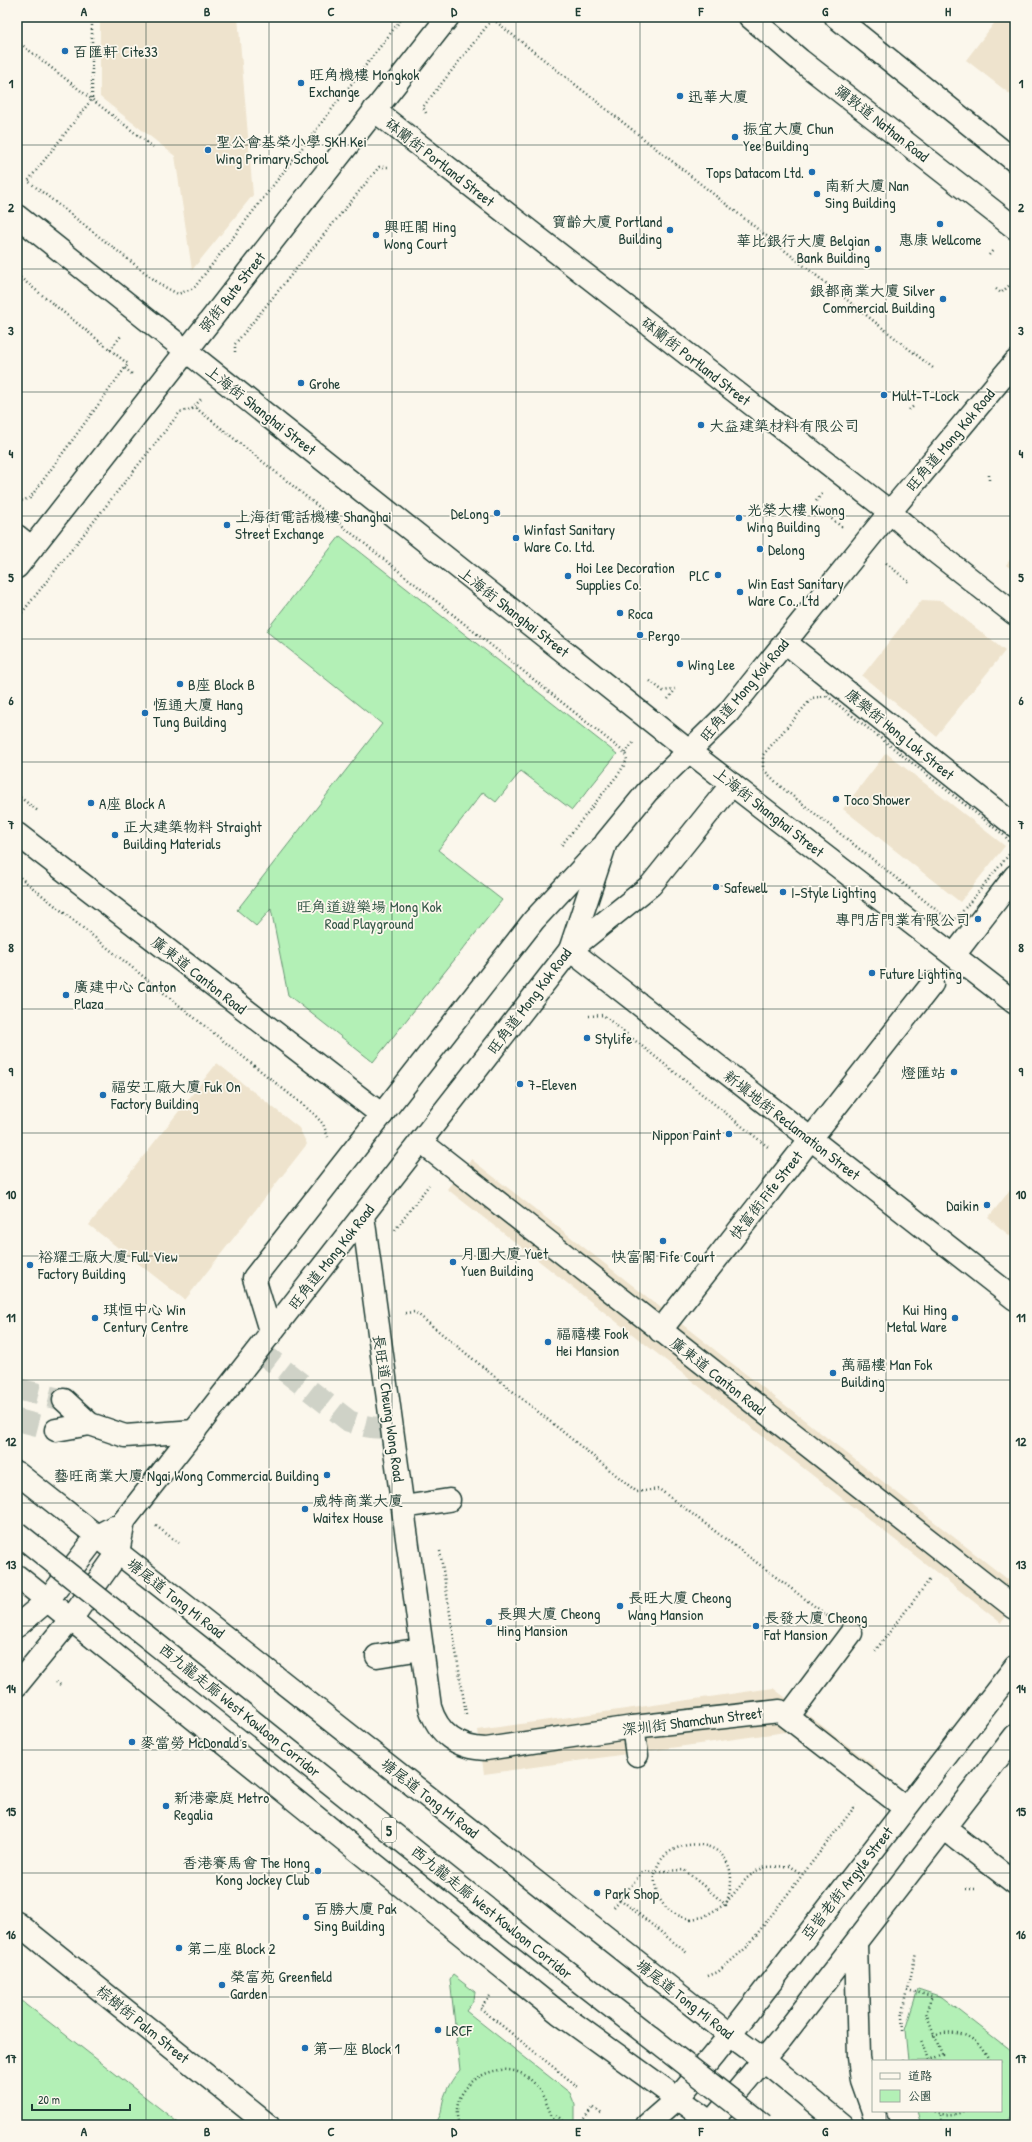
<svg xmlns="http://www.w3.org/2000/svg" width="1032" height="2142" viewBox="0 0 1032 2142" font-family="'Patrick Hand','LXGW WenKai TC',sans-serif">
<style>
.built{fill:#eee3cd}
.green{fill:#b3f0b6;stroke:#699675}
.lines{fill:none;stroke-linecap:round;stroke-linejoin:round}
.minor-tunnel{stroke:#cfd2c7;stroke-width:22;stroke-dasharray:22 11;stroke-linecap:butt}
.minor-casing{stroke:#1f3d34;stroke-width:25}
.major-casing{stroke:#1f3d34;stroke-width:25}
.path{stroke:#1f3d34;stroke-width:2.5;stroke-dasharray:1 3;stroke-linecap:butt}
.minor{stroke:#fbf7ec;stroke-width:22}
.major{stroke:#fbf7ec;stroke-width:22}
.highway-bridge-casing{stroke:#1f3d34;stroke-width:25;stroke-linecap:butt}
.path-bridge{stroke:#1f3d34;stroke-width:2.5;stroke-dasharray:1 3;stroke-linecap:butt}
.highway-bridge{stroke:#fbf7ec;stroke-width:22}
.grid{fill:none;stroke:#1f3d34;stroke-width:1;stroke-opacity:0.55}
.poi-dot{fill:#1f6fb2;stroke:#fbf7ec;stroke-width:1.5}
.labels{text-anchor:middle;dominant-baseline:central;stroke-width:3.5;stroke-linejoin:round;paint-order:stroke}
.shield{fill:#fbf7ec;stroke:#61756b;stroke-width:1}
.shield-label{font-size:14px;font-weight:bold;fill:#1f3d34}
.poi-label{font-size:15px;fill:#1f3d34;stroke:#fbf7ec;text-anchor:start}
.street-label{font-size:15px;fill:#1f3d34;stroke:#fbf7ec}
.park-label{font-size:15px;fill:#355848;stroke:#fbf7ec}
.neatline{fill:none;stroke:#1f3d34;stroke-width:1.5}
.grid-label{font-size:13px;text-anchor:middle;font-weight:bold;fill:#1f3d34}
</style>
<rect width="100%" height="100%" fill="#fbf7ec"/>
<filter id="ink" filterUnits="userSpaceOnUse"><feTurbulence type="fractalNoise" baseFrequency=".025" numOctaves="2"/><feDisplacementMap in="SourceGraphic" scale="8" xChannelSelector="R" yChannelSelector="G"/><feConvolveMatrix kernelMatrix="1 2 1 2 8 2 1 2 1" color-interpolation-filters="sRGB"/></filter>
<g filter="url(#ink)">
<g class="built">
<polygon points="100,17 238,17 253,195 192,270 175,156 100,97"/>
<polygon points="999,17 1015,17 1015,98 966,60"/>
<polygon points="1015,553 1015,572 1006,565"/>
<polygon points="922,600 942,601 1005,651 936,736 862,676"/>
<polygon points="886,753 1005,846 960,902 843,809"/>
<polygon points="217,1063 299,1128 307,1144 185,1300 89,1225"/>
<polygon points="471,1159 1015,1585 1015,1605 1001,1623 447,1189"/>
<polygon points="1015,1184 1015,1240 988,1218"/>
<polygon points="773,1688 877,1768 861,1789 786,1732 484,1774 478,1730"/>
</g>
<g class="green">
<polygon points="340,536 617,754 572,810 521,771 496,802 483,792 438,850 502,900 373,1062 288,995 271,909 256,926 237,910 382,724 266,631"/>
<path d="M 453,1975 L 475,1992 L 474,2000 L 466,2011 L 570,2093 L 575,2105 L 575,2125 L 434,2125 C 443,2113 440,2114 443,2101 C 446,2089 452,2079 460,2070 L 450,1979 Z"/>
<polygon points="918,1989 942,1997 1015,2054 1015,2112 1005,2125 921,2125 917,2111 1001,2111 1001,2061 908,2061 905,2030"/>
<polygon points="17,1997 181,2125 17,2125"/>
</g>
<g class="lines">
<g class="minor-tunnel">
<path d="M 258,1350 L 349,1421 C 365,1427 376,1429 392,1427"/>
<polyline points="17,1389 64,1400"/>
<polyline points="17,1420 56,1430"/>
</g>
<defs>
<g id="minor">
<polyline points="374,110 890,512 933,550 1015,614"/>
<polyline points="17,536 32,548"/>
<polyline points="17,567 448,17"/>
<polyline points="785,642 1015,826"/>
<polyline points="17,834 382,1115"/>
<polyline points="954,955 1015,876"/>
<polyline points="421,1142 1015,1608"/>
<path d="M 363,1216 L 430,1707 C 438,1734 457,1748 486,1749 L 633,1727 L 780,1711 L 905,1808"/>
<polyline points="660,1331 932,984"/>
<polyline points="64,1400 90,1424 125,1436 195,1431"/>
<polyline points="56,1430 90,1424"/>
<polyline points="403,1507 449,1500"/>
<polyline points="17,1626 48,1600 97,1536 114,1527"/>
<polyline points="377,1656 422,1649"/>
<polyline points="17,1685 71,1619 118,1553 124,1521"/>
<polyline points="788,1717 851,1633"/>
<polyline points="633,1727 637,1755"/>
<polyline points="944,1828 1015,1883"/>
<polyline points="17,1923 268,2125"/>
<polyline points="678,2098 730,2035 1015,1667"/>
</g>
<g id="major">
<polyline points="750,17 800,60 1015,228"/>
<polyline points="836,17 1015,161"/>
<polyline points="17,216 690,752 1015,1003"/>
<polyline points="570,950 1015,1299"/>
<polyline points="570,950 651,885 732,784"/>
<polyline points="271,1334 254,1278 534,920 601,848"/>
<polyline points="17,1473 730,2035 764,2060 842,2125"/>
<polyline points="124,1521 570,950 606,842 647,792 728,713 890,512 1015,362"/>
<polyline points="17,1576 559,2013 714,2125"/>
<polyline points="856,1943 859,2057 862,2080 878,2125"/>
<polyline points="647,2125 678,2098"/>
<polyline points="709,2125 781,2039 1015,1736"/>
</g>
</defs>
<use href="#minor" class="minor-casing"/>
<use href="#major" class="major-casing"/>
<g class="path">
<polyline points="92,17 92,99 28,181 161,285 178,294 194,288 403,17"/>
<polyline points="490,17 933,368"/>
<polyline points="17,41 153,147"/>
<polyline points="426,113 423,107 494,17"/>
<polyline points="989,255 994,249"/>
<polyline points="17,275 128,364 30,498 17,502"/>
<polyline points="996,289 1001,293 1013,282"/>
<polyline points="110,350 121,336"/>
<polyline points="235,352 235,344 379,167 388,167"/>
<polyline points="125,368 133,375"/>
<polyline points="192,409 201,399"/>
<polyline points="909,410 915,405"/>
<polyline points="989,480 989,472"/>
<polyline points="816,501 822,494"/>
<polyline points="819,509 842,527"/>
<polyline points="886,563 909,582"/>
<polyline points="17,619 180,412 196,408 625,753 627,760 620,772 560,847"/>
<polyline points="650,681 663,691 675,689"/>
<polygon points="827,696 1005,836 1010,843 1012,851 956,919 948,919 944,916 780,786 763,769 763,755 812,698"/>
<polyline points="668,699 675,690"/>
<polyline points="625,753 633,743"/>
<polyline points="17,795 38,811"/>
<polyline points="17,875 313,1113 323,1124 328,1137"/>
<polyline points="589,1016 603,1015 768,1147"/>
<polyline points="395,1230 429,1185"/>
<polyline points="405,1313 415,1312 637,1492 659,1489 829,1617"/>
<polyline points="156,1526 179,1543"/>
<polyline points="440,1551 466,1714"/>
<polyline points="875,1651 931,1578"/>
<polyline points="56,1682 62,1686"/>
<polyline points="966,1889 975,1889"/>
<polyline points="620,1899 687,1953"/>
<polyline points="614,1907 642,1872 684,1870 705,1887"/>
<polyline points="691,1919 703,1917 724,1905 747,1878 756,1871 766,1867 789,1866 802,1874"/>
<polyline points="708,1976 718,1972 747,1947 856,1805"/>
<polyline points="907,1990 932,1996 926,2013 942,2055 928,2061 921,2040"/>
<polyline points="490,1996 480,2008 578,2087"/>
<polyline points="903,2031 902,2017 916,1953"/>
<polyline points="903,2060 903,2061"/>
<path d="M 931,2111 C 944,2116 954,2115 967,2111"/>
<polyline points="556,2115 568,2125"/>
<polyline points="941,2115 942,2125"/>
<path d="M 459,2125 C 445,2084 503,2052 532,2081 C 544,2093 549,2110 555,2125"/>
<polyline points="579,2125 593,2107 603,2115"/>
</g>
<use href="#minor" class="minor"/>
<use href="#major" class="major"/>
<defs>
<polyline id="highway-bridge" points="17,1533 526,1940 763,2125"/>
</defs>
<use href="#highway-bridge" class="highway-bridge-casing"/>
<g class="path-bridge">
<path d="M 691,1919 C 676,1916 664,1910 658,1895 C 636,1839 732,1823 731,1881 C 731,1889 728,1897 726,1905 L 705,1887"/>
<path d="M 933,2035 C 960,2028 977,2036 989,2061"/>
</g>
<use href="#highway-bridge" class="highway-bridge"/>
</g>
</g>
<path class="grid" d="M 146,17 L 146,2125M 269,17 L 269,2125M 392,17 L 392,2125M 516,17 L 516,2125M 640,17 L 640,2125M 763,17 L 763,2125M 886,17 L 886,2061M 17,145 L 1015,145M 17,269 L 1015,269M 17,392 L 1015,392M 17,516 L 1015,516M 17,639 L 1015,639M 17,762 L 1015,762M 17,886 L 1015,886M 17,1009 L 1015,1009M 17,1133 L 1015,1133M 17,1256 L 1015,1256M 17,1380 L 1015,1380M 17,1503 L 1015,1503M 17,1626 L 1015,1626M 17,1750 L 1015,1750M 17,1873 L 1015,1873M 17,1997 L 1015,1997M 886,2111 L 886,2125"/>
<g class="poi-dot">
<circle cx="65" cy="51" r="4"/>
<circle cx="301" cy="83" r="4"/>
<circle cx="680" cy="96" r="4"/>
<circle cx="735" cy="137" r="4"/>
<circle cx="208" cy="150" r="4"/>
<circle cx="812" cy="172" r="4"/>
<circle cx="817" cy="194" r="4"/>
<circle cx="940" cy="224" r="4"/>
<circle cx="670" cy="230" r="4"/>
<circle cx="376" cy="235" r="4"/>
<circle cx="878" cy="249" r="4"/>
<circle cx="943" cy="299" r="4"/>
<circle cx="301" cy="383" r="4"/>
<circle cx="884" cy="395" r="4"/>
<circle cx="701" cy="425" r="4"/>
<circle cx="497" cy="513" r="4"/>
<circle cx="739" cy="518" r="4"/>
<circle cx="227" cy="525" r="4"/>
<circle cx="516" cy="538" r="4"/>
<circle cx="760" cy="549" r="4"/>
<circle cx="718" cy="575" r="4"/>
<circle cx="568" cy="576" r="4"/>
<circle cx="740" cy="592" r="4"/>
<circle cx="620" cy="613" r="4"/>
<circle cx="640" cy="635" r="4"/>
<circle cx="680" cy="664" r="4"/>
<circle cx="180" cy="684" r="4"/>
<circle cx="145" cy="713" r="4"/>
<circle cx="836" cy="799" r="4"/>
<circle cx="91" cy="803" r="4"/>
<circle cx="115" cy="835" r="4"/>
<circle cx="716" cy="887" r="4"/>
<circle cx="783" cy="892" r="4"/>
<circle cx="978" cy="919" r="4"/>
<circle cx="872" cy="973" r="4"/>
<circle cx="66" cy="995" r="4"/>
<circle cx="587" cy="1038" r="4"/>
<circle cx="954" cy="1072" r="4"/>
<circle cx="520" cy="1084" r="4"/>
<circle cx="103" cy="1095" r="4"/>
<circle cx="729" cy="1134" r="4"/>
<circle cx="987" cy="1205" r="4"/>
<circle cx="663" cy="1241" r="4"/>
<circle cx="453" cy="1262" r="4"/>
<circle cx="30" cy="1265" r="4"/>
<circle cx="95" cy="1318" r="4"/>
<circle cx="955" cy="1318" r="4"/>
<circle cx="548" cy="1342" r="4"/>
<circle cx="833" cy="1373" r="4"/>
<circle cx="327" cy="1475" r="4"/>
<circle cx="305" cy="1509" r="4"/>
<circle cx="620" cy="1606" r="4"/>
<circle cx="489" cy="1622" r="4"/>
<circle cx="756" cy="1626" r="4"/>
<circle cx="132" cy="1742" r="4"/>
<circle cx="166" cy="1806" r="4"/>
<circle cx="318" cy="1871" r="4"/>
<circle cx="597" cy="1893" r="4"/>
<circle cx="306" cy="1917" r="4"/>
<circle cx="179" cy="1948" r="4"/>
<circle cx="222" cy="1985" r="4"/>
<circle cx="438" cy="2030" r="4"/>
<circle cx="305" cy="2048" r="4"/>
</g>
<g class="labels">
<rect class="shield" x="382" y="1818" width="14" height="24" rx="3"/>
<g class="shield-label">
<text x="389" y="1830">5</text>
</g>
<g class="poi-label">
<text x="73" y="51">百匯軒 Cite33</text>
<text x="309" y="74">旺角機樓 Mongkok<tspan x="309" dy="17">Exchange</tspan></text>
<text x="688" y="96">迅華大廈</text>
<text x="743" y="128">振宜大廈 Chun<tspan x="743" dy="17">Yee Building</tspan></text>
<text x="216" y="141">聖公會基榮小學 SKH Kei<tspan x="216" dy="17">Wing Primary School</tspan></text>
<text x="804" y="172" text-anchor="end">Tops Datacom Ltd.</text>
<text x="825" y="185">南新大廈 Nan<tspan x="825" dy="17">Sing Building</tspan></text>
<text x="662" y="221" text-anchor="end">寶齡大廈 Portland<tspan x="662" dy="17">Building</tspan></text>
<text x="384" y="226">興旺閣 Hing<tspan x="384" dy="17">Wong Court</tspan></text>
<text x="940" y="239" text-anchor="middle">惠康 Wellcome</text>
<text x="870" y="240" text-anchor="end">華比銀行大廈 Belgian<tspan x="870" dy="17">Bank Building</tspan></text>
<text x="935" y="290" text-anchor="end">銀都商業大廈 Silver<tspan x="935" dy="17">Commercial Building</tspan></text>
<text x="309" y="383">Grohe</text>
<text x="892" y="395">Mult-T-Lock</text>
<text x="709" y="425">大益建築材料有限公司</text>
<text x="747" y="509">光榮大樓 Kwong<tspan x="747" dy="17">Wing Building</tspan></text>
<text x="489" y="513" text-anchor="end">DeLong</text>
<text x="235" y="516">上海街電話機樓 Shanghai<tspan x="235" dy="17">Street Exchange</tspan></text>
<text x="524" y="529">Winfast Sanitary<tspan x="524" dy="17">Ware Co. Ltd.</tspan></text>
<text x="768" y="549">Delong</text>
<text x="576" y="567">Hoi Lee Decoration<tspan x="576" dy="17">Supplies Co.</tspan></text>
<text x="710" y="575" text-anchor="end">PLC</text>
<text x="748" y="583">Win East Sanitary<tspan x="748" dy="17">Ware Co., Ltd</tspan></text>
<text x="628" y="613">Roca</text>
<text x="648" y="635">Pergo</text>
<text x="688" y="664">Wing Lee</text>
<text x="188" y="684">B座 Block B</text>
<text x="153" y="704">恆通大廈 Hang<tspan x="153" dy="17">Tung Building</tspan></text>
<text x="844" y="799">Toco Shower</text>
<text x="99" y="803">A座 Block A</text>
<text x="123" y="826">正大建築物料 Straight<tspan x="123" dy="17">Building Materials</tspan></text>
<text x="724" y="887">Safewell</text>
<text x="791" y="892">I-Style Lighting</text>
<text x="970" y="919" text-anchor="end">專門店門業有限公司</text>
<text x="880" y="973">Future Lighting</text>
<text x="74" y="986">廣建中心 Canton<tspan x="74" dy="17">Plaza</tspan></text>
<text x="595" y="1038">Stylife</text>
<text x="946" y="1072" text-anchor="end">燈匯站</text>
<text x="528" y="1084">7-Eleven</text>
<text x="111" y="1086">福安工廠大廈 Fuk On<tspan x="111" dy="17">Factory Building</tspan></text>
<text x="721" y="1134" text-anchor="end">Nippon Paint</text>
<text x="979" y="1205" text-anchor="end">Daikin</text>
<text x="461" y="1253">月圓大廈 Yuet<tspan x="461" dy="17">Yuen Building</tspan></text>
<text x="38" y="1256">裕耀工廠大廈 Full View<tspan x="38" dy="17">Factory Building</tspan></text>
<text x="663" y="1256" text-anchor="middle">快富閣 Fife Court</text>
<text x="103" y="1309">琪恒中心 Win<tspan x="103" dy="17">Century Centre</tspan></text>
<text x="947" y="1309" text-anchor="end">Kui Hing<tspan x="947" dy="17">Metal Ware</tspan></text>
<text x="556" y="1333">福禧樓 Fook<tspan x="556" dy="17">Hei Mansion</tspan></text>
<text x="841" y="1364">萬福樓 Man Fok<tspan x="841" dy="17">Building</tspan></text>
<text x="319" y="1475" text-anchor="end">藝旺商業大廈 Ngai Wong Commercial Building</text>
<text x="313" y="1500">威特商業大廈<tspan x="313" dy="17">Waitex House</tspan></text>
<text x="628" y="1597">長旺大廈 Cheong<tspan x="628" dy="17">Wang Mansion</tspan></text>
<text x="497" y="1613">長興大廈 Cheong<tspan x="497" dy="17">Hing Mansion</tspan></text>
<text x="764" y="1617">長發大廈 Cheong<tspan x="764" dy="17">Fat Mansion</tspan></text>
<text x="140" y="1742">麥當勞 McDonald's</text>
<text x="174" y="1797">新港豪庭 Metro<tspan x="174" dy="17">Regalia</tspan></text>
<text x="310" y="1862" text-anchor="end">香港賽馬會 The Hong<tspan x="310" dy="17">Kong Jockey Club</tspan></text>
<text x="605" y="1893">Park Shop</text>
<text x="314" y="1908">百勝大廈 Pak<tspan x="314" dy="17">Sing Building</tspan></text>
<text x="187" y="1948">第二座 Block 2</text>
<text x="230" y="1976">榮富苑 Greenfield<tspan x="230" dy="17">Garden</tspan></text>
<text x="446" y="2030">LRCF</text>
<text x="313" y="2048">第一座 Block 1</text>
</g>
<g class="street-label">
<text transform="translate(882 123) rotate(38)">彌敦道 Nathan Road</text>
<text transform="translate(440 162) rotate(38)">砵蘭街 Portland Street</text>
<text transform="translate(232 292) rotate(-52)">弼街 Bute Street</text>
<text transform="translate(696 361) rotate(38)">砵蘭街 Portland Street</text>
<text transform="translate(261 410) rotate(38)">上海街 Shanghai Street</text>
<text transform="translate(950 440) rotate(-50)">旺角道 Mong Kok Road</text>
<text transform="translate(514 612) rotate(38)">上海街 Shanghai Street</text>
<text transform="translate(744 690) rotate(-50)">旺角道 Mong Kok Road</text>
<text transform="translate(900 734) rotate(39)">康樂街 Hong Lok Street</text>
<text transform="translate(769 812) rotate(38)">上海街 Shanghai Street</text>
<text transform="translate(199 975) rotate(38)">廣東道 Canton Road</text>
<text transform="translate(529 1001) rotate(-53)">旺角道 Mong Kok Road</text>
<text transform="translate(792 1125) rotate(38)">新填地街 Reclamation Street</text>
<text transform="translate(766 1195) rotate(-52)">快富街 Fife Street</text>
<text transform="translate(331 1257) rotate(-52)">旺角道 Mong Kok Road</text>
<text transform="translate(718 1376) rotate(38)">廣東道 Canton Road</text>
<text transform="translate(389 1408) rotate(82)">長旺道 Cheung Wong Road</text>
<text transform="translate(176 1598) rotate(38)">塘尾道 Tong Mi Road</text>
<text transform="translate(240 1710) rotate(39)">西九龍走廊 West Kowloon Corridor</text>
<text transform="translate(692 1721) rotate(-7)">深圳街 Shamchun Street</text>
<text transform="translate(430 1798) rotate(38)">塘尾道 Tong Mi Road</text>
<text transform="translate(847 1883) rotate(-52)">亞皆老街 Argyle Street</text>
<text transform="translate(492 1912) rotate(39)">西九龍走廊 West Kowloon Corridor</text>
<text transform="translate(685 1999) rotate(38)">塘尾道 Tong Mi Road</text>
<text transform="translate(143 2024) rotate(39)">棕樹街 Palm Street</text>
</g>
<g class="park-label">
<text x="369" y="906">旺角道遊樂場 Mong Kok<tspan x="369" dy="17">Road Playground</tspan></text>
</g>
</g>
<rect width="1032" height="2142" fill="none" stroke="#fbf7ec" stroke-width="44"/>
<rect x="872" y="2060" width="130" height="52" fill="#fbf7ec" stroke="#a3ada2"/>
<rect x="880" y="2073" width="20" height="6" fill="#fbf7ec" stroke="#a3ada2"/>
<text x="908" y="2080" font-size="12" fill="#1f3d34">道路</text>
<rect x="880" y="2090" width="20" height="12" fill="#b3f0b6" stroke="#a3ada2"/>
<text x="908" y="2100" font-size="12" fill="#1f3d34">公園</text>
<path d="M32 2104v6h98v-6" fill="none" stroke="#1f3d34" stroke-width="2"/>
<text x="38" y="2104" font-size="12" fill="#1f3d34" stroke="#fbf7ec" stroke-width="3" paint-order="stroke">20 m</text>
<rect x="22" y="22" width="988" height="2098" class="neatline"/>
<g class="grid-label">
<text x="84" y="16">A</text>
<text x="207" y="16">B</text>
<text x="331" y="16">C</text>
<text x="454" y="16">D</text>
<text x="578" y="16">E</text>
<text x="701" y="16">F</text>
<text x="825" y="16">G</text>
<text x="948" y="16">H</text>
<text x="11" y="88">1</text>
<text x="1021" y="88">1</text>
<text x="11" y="212">2</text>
<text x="1021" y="212">2</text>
<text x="11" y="335">3</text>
<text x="1021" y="335">3</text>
<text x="11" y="458">4</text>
<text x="1021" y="458">4</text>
<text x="11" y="582">5</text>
<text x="1021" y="582">5</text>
<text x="11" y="705">6</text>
<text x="1021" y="705">6</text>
<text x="11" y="829">7</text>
<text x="1021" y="829">7</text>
<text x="11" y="952">8</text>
<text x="1021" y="952">8</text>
<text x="11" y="1076">9</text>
<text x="1021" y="1076">9</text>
<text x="11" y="1199">10</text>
<text x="1021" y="1199">10</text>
<text x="11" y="1322">11</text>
<text x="1021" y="1322">11</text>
<text x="11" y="1446">12</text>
<text x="1021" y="1446">12</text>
<text x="11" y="1569">13</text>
<text x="1021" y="1569">13</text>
<text x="11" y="1693">14</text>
<text x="1021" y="1693">14</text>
<text x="11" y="1816">15</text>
<text x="1021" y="1816">15</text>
<text x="11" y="1939">16</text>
<text x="1021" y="1939">16</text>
<text x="11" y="2063">17</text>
<text x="1021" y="2063">17</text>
<text x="84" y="2136">A</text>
<text x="207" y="2136">B</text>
<text x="331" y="2136">C</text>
<text x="454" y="2136">D</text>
<text x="578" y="2136">E</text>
<text x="701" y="2136">F</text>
<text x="825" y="2136">G</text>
<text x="948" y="2136">H</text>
</g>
</svg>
